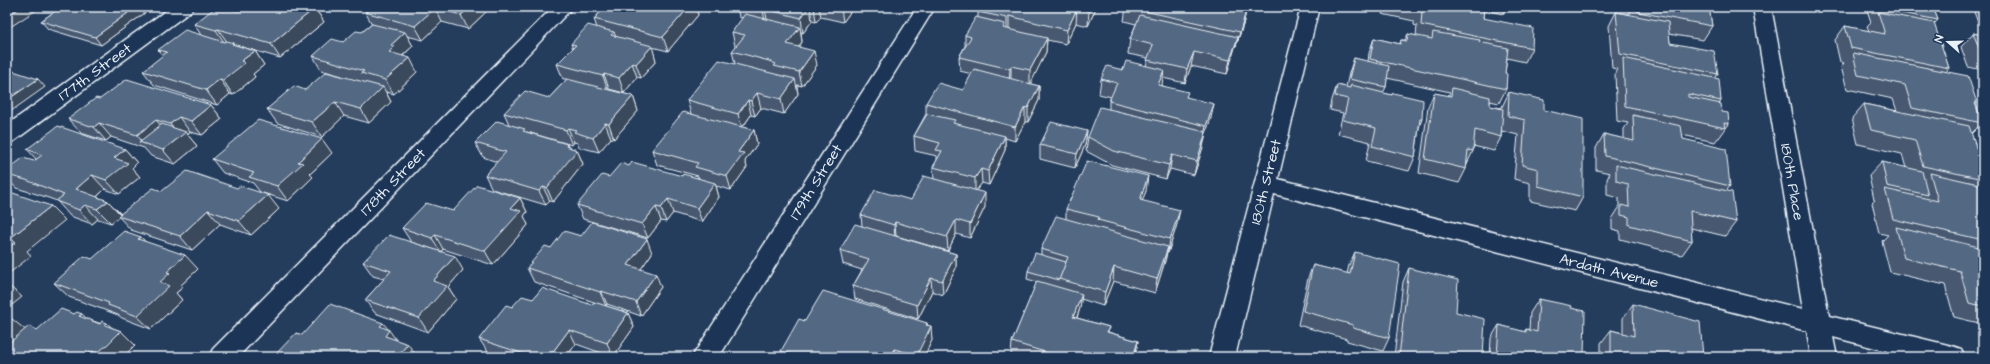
<svg xmlns="http://www.w3.org/2000/svg" width="1990" height="364" viewBox="0 0 1990 364" font-family="'Architects Daughter',sans-serif">
<style>
.lines{fill:none;stroke-linecap:round;stroke-linejoin:round}
.street-casing{stroke:#e8f1f8;stroke-width:3}
.street{fill:#1d3557;fill-rule:evenodd}
.wall{fill:#475970;stroke:#e8f1f8}
.shaded-wall{fill:#3a485b;stroke:#e8f1f8}
.building{fill:#536782;stroke:#e8f1f8}
.labels{text-anchor:middle;dominant-baseline:central;stroke-width:3;stroke-linejoin:round;paint-order:stroke}
.street-label{font-size:15px;fill:#e8f1f8;stroke:#1d3557}
</style>
<rect width="100%" height="100%" fill="#253d5d"/>
<filter id="ink" filterUnits="userSpaceOnUse"><feTurbulence type="fractalNoise" baseFrequency=".025" numOctaves="2"/><feDisplacementMap in="SourceGraphic" scale="8" xChannelSelector="R" yChannelSelector="G"/><feConvolveMatrix kernelMatrix="1 2 1 2 8 2 1 2 1" color-interpolation-filters="sRGB"/></filter>
<g filter="url(#ink)">
<g class="lines">
<defs>
<g id="street">
<polygon points="171,7 193,7 191,11 14,141 7,144 7,125"/>
<polygon points="553,7 573,7 238,357 209,357 213,349"/>
<polygon points="917,7 935,7 719,357 692,357"/>
<polygon points="1301,7 1319,7 1278,179 1803,309 1753,7 1771,7 1829,316 1952,346 1961,349 1965,357 1910,357 1833,337 1837,357 1811,357 1807,331 1274,194 1235,357 1209,357"/>
</g>
</defs>
<use href="#street" class="street-casing"/>
<use href="#street" class="street"/>
</g>
<g class="wall">
<polygon points="61,7 153,7 101,45 48,29 41,21"/>
<polygon points="372,7 484,7 486,12 468,29 442,22 423,40 407,36 413,46 403,56 417,72 394,94 386,92 391,102 369,123 344,116 322,137 277,123 267,109 305,90 342,76 321,70 313,56 343,42 362,32 372,24 365,12"/>
<polygon points="605,7 696,7 698,15 668,51 652,47 656,61 641,78 637,77 624,93 609,89 609,90 633,96 638,111 614,139 611,138 599,152 579,147 578,143 574,142 572,145 527,132 577,150 583,164 553,202 550,201 546,205 492,189 485,175 497,162 483,157 475,143 509,124 504,113 549,98 567,79 563,79 557,64 573,49 571,44 597,28 594,19"/>
<polygon points="706,7 727,7 723,11"/>
<polygon points="737,7 854,7 843,22 821,17 816,22 812,21 803,33 801,32 802,42 799,47 817,65 802,86 797,85 798,94 784,114 761,108 755,116 751,115 743,127 754,130 757,144 745,161 747,167 731,190 716,186 719,197 702,222 673,213 666,222 661,221 648,238 583,219 577,205 609,177 629,166 682,176 699,178 698,176 657,165 652,150 691,114 687,100 735,64 732,51 736,47 735,46 732,32 743,18 739,17"/>
<polygon points="981,7 1096,7 1095,10 1088,26 1076,23 1066,44 1047,40 1046,52 1030,84 1039,86 1039,100 1028,122 1025,122 1015,141 1005,138 1005,150 989,185 982,183 976,190 985,207 970,238 956,234 948,251 896,236 956,254 956,268 943,295 932,291 918,319 855,299 853,286 862,270 843,264 840,250 862,226 861,215 911,200 934,179 933,167 937,160 937,156 915,151 914,136 926,114 926,103 963,90 972,74 960,71 959,57 965,46 965,35 978,18 978,12"/>
<polygon points="1126,7 1246,11 1243,25 1236,46 1235,46 1227,74 1191,66 1185,83 1163,78 1161,85 1187,97 1211,118 1206,132 1203,147 1194,175 1170,169 1166,179 1112,165 1086,151 1088,137 1109,109 1109,101 1111,97 1099,94 1101,79 1123,70 1146,66 1148,58 1128,54 1130,39 1136,24 1124,21"/>
<polygon points="1384,7 1506,7 1503,14 1484,10 1483,18 1532,48 1525,62 1507,58 1505,73 1506,89 1499,103 1490,101 1490,106 1502,108 1502,107 1509,92 1544,110 1583,197 1575,211 1530,201 1530,183 1514,179 1518,135 1502,131 1501,137 1494,151 1473,146 1473,151 1466,166 1466,169 1459,183 1419,173 1428,107 1434,93 1448,96 1450,92 1387,78 1386,87 1383,93 1392,95 1393,93 1422,119 1419,128 1415,157 1409,171 1366,161 1370,142 1338,134 1343,113 1330,110 1332,100 1337,85 1346,87 1349,73 1354,58 1368,62 1369,53 1374,38 1400,44 1401,40 1405,40 1408,34 1416,36 1417,26 1414,25 1414,21 1382,14"/>
<polygon points="1629,7 1709,7 1712,26 1703,40 1669,34 1670,43 1718,74 1715,79 1721,101 1719,104 1722,112 1729,124 1719,138 1718,138 1715,142 1682,135 1683,139 1730,186 1727,190 1736,222 1725,236 1691,228 1692,241 1682,255 1620,239 1620,231 1612,229 1612,219 1619,208 1619,198 1607,195 1607,179 1610,173 1596,170 1596,148 1604,134 1624,139 1624,129 1628,123 1617,121 1615,73 1617,69 1612,68 1609,26 1616,12 1630,14"/>
<polygon points="1866,7 1933,7 1938,20 1934,24 1949,68 1946,72 1977,103 1976,104 1982,123 1971,134 1983,168 1983,184 1982,185 1983,185 1983,324 1954,317 1945,285 1890,272 1882,241 1888,235 1879,233 1872,203 1875,200 1874,200 1869,176 1882,162 1906,168 1902,154 1858,144 1852,118 1864,104 1897,111 1893,99 1847,89 1841,67 1844,63 1840,62 1835,40 1845,26 1869,31 1867,26 1871,22"/>
<polygon points="1972,7 1983,7 1983,35"/>
<polygon points="315,8 324,22 280,58 235,45 255,51 264,65 253,74 255,77 233,95 230,94 217,105 154,85 143,71 163,56 158,50 201,35 194,24 238,11"/>
<polygon points="1973,33 1983,35 1983,70 1968,67 1961,47"/>
<polygon points="100,99 211,105 222,119 202,135 190,132 187,134 197,146 175,164 151,156 144,148 111,137 106,141 81,133 68,119"/>
<polygon points="1087,131 1085,145 1075,168 1040,159 1040,145"/>
<polygon points="27,149 125,149 137,163 132,168 140,177 119,194 105,189 97,197 108,201 121,214 162,191 279,209 251,235 220,224 192,250 131,230 119,217 111,223 98,219 92,224 70,216 57,201 40,195 16,188 7,178 7,170 34,161 36,159"/>
<polygon points="332,153 310,174 313,177 288,201 260,192 253,183 223,173 212,159"/>
<polygon points="1146,191 1142,200 1177,224 1168,253 1167,253 1165,261 1155,293 1113,281 1103,306 1081,299 1080,308 1077,318 1109,327 1108,332 1138,341 1135,357 1016,357 1011,355 1012,342 1037,282 1027,279 1028,271 1041,255 1041,249 1066,219 1066,209"/>
<polygon points="520,198 527,212 524,216 528,225 493,265 443,249 441,252 411,242 402,228 453,211"/>
<polygon points="581,236 652,253 641,269 661,287 641,316 607,304 606,306 628,313 634,327 613,357 576,344 566,357 502,357 488,352 479,339 512,307 533,299 592,305 594,302 534,282 527,268 551,248"/>
<polygon points="141,237 145,242 198,269 181,285 183,287 176,293 182,300 151,329 122,318 118,315 69,297 54,283 92,259"/>
<polygon points="1355,252 1389,338 1383,351 1347,341 1347,339 1298,325 1308,278 1313,265 1347,274 1349,265"/>
<polygon points="363,262 463,270 448,287 456,299 428,332 375,313 365,300 384,279 373,276"/>
<polygon points="1409,268 1456,312 1483,357 1394,357 1403,282"/>
<polygon points="1539,299 1571,308 1584,357 1490,357 1491,338 1499,325 1524,332 1526,329 1529,330 1530,313"/>
<polygon points="1633,304 1703,357 1601,357 1601,343 1611,330 1623,333 1623,318"/>
<polygon points="74,314 121,331 135,345 123,357 7,357 25,330 37,330"/>
<polygon points="805,321 927,323 927,325 932,340 924,357 783,357 781,351"/>
</g>
<g class="shaded-wall">
<polygon points="21,7 41,7 7,29 7,16"/>
<polygon points="136,7 153,7 101,45 95,37"/>
<polygon points="470,7 484,7 486,12 468,29 461,15"/>
<polygon points="689,7 696,7 698,15 668,51 663,37"/>
<polygon points="722,7 727,7 723,11"/>
<polygon points="809,7 810,7 812,21 803,33 801,18"/>
<polygon points="814,7 819,7 821,17 816,22"/>
<polygon points="841,7 854,7 843,22 841,8"/>
<polygon points="1091,7 1096,7 1095,10 1088,26 1089,11"/>
<polygon points="315,8 324,22 280,58 271,44"/>
<polygon points="435,8 442,22 423,40 415,26"/>
<polygon points="765,9 768,24 766,25 763,11"/>
<polygon points="1077,9 1076,23 1066,44 1067,30"/>
<polygon points="1246,11 1243,25 1236,46"/>
<polygon points="1009,16 1009,30 1007,33 1007,18"/>
<polygon points="800,27 802,42 790,58 787,44"/>
<polygon points="218,29 228,43 226,45 216,30"/>
<polygon points="405,32 413,46 401,57 389,52 391,45"/>
<polygon points="614,32 619,47 611,35"/>
<polygon points="1238,37 1234,51 1227,74 1230,60"/>
<polygon points="1047,38 1046,52 1030,85 1030,70"/>
<polygon points="652,46 656,61 641,78 636,64"/>
<polygon points="255,51 264,65 253,74 255,77 233,95 223,80 241,61"/>
<polygon points="814,51 817,65 802,86 799,72"/>
<polygon points="1194,52 1191,66 1185,83 1187,69"/>
<polygon points="410,58 417,72 394,94 385,80"/>
<polygon points="632,63 637,77 624,93 619,78"/>
<polygon points="1011,66 1011,80 1009,83 1010,69"/>
<polygon points="1164,70 1162,85 1156,99 1158,85"/>
<polygon points="604,74 609,89 608,91 603,76"/>
<polygon points="38,79 45,87 7,114 7,100"/>
<polygon points="220,79 230,94 217,105 206,90"/>
<polygon points="795,79 798,94 784,114 781,99"/>
<polygon points="1039,86 1039,100 1028,122 1028,108"/>
<polygon points="383,87 391,102 369,123 361,109"/>
<polygon points="757,93 761,108 755,116 751,101"/>
<polygon points="633,96 638,111 614,139 609,124"/>
<polygon points="748,100 751,115 742,128 738,114"/>
<polygon points="335,102 344,116 322,137 312,122"/>
<polygon points="1214,104 1211,118 1203,140 1206,126"/>
<polygon points="211,105 222,119 202,135 191,121"/>
<polygon points="1025,107 1025,122 1015,141 1015,127"/>
<polygon points="179,117 190,132 187,134 197,146 175,164 163,150 180,137 170,124"/>
<polygon points="156,120 168,134 144,144 137,135"/>
<polygon points="99,123 111,137 106,141 94,127"/>
<polygon points="605,123 611,138 599,152 593,138"/>
<polygon points="568,128 574,142 572,145 566,130"/>
<polygon points="754,130 757,144 745,161 747,167 731,190 727,176 738,152"/>
<polygon points="1087,131 1085,145 1075,168 1077,154"/>
<polygon points="1206,132 1203,147 1194,175 1197,161"/>
<polygon points="1005,136 1005,150 989,185 988,171"/>
<polygon points="322,139 332,153 310,174 313,177 288,201 277,186 298,162"/>
<polygon points="567,144 572,156 577,150 583,164 553,202 547,188 566,146"/>
<polygon points="125,149 137,163 132,168 140,177 119,194 106,180 114,158"/>
<polygon points="1172,155 1170,169 1166,179 1169,165"/>
<polygon points="981,169 982,183 975,192 975,178"/>
<polygon points="92,175 105,189 90,203 76,189"/>
<polygon points="1148,176 1146,191 1137,214 1140,200"/>
<polygon points="715,183 719,197 702,222 697,208"/>
<polygon points="543,187 550,201 546,205 539,191"/>
<polygon points="985,193 985,207 970,238 970,224"/>
<polygon points="268,195 279,209 251,235 239,221"/>
<polygon points="520,198 527,212 524,216 528,225 493,265 485,251 511,208"/>
<polygon points="668,199 673,213 666,222 661,208"/>
<polygon points="108,201 121,215 111,223 97,209"/>
<polygon points="85,205 98,219 92,224 79,210"/>
<polygon points="51,206 65,220 27,251 31,256 7,275 7,249 9,239"/>
<polygon points="656,207 661,221 648,238 642,224"/>
<polygon points="208,210 220,224 192,250 180,236"/>
<polygon points="1180,210 1177,224 1168,253 1170,239"/>
<polygon points="956,220 956,234 948,251 947,237"/>
<polygon points="895,222 896,236 895,239 894,225"/>
<polygon points="435,235 443,249 441,252 432,238"/>
<polygon points="141,237 154,251 138,239"/>
<polygon points="647,239 652,253 634,279 628,265"/>
<polygon points="1168,247 1165,261 1155,293 1157,279"/>
<polygon points="956,254 956,268 943,295 942,281"/>
<polygon points="185,255 198,269 181,285 183,287 176,293 182,300 151,329 137,316 167,272"/>
<polygon points="455,256 463,270 448,287 456,299 428,332 419,318 433,281"/>
<polygon points="1114,267 1113,281 1103,306 1105,292"/>
<polygon points="656,274 661,287 641,316 636,302"/>
<polygon points="931,278 932,291 918,319 917,305"/>
<polygon points="7,284 22,297 7,309"/>
<polygon points="601,291 607,304 606,306 600,292"/>
<polygon points="1082,294 1080,308 1072,331 1073,317"/>
<polygon points="628,313 634,327 613,357 607,343"/>
<polygon points="82,314 96,327 79,316"/>
<polygon points="12,319 28,332 7,350 7,323"/>
<polygon points="107,323 119,334 121,331 135,345 123,357 102,357 97,353 105,325"/>
<polygon points="383,323 389,330 399,344 385,336 380,326"/>
<polygon points="927,323 928,334 931,326 932,340 924,357 917,357 917,355"/>
<polygon points="569,330 576,344 566,357 549,357"/>
<polygon points="1138,341 1135,357 1133,357"/>
<polygon points="408,344 417,357 396,357"/>
<polygon points="894,349 895,357 890,357"/>
<polygon points="92,351 99,357 85,357"/>
</g>
<g class="building">
<polygon points="7,7 21,7 7,16"/>
<polygon points="61,7 136,7 95,37 41,21"/>
<polygon points="216,7 226,7 238,11 243,7 312,7 315,8 271,44 218,29 216,30 194,24"/>
<polygon points="372,7 470,7 461,15 435,8 415,26 365,12"/>
<polygon points="605,7 689,7 663,37 594,19"/>
<polygon points="754,7 809,7 801,18 765,9 763,11 758,9 759,8"/>
<polygon points="981,7 1091,7 1089,11 1077,9 1067,30 1009,16 1007,18 978,12"/>
<polygon points="1126,7 1227,7 1246,11 1240,32"/>
<polygon points="1420,7 1484,7 1483,18 1533,28 1532,48 1421,25 1422,12 1420,11"/>
<polygon points="1638,7 1709,7 1712,26 1638,12"/>
<polygon points="1881,7 1933,7 1938,20 1882,9"/>
<polygon points="1616,12 1668,22 1670,43 1714,51 1718,74 1620,54"/>
<polygon points="1878,12 1934,23 1949,68 1851,48 1845,26 1885,34"/>
<polygon points="745,14 800,27 787,44 814,51 799,72 774,66 776,64 769,61 732,51 745,35 732,32"/>
<polygon points="1140,15 1238,37 1230,60 1194,52 1187,69 1147,60 1153,45 1130,39"/>
<polygon points="976,17 1005,24 1003,28 1047,38 1030,70 1011,66 1010,69 959,57 971,37 965,35"/>
<polygon points="372,24 405,32 391,45 395,46 389,52 410,58 385,80 361,73 364,71 313,56 332,39 343,42 356,31 362,32"/>
<polygon points="588,25 614,32 611,35 652,46 636,64 632,63 619,78 604,74 603,76 557,64 576,45 571,44"/>
<polygon points="185,30 224,42 226,41 234,43 232,44 255,51 241,61 245,63 223,80 220,79 206,90 143,71 167,52 158,50"/>
<polygon points="1433,32 1480,40 1479,42 1508,48 1505,73 1507,74 1506,89 1370,59 1374,38 1400,44 1401,40 1407,41 1408,34 1432,39"/>
<polygon points="1973,33 1983,35 1983,53 1981,53"/>
<polygon points="1853,53 1968,76 1977,103 1975,103 1982,123 1912,108 1905,85 1858,75"/>
<polygon points="1354,58 1389,66 1386,87 1349,79"/>
<polygon points="1623,58 1719,79 1721,101 1688,94 1688,97 1721,104 1722,112 1728,113 1729,124 1724,123 1725,128 1625,106"/>
<polygon points="719,60 795,79 781,99 757,93 751,101 748,100 738,114 687,100"/>
<polygon points="1126,61 1164,70 1158,85 1188,92 1186,97 1214,104 1206,126 1109,101 1117,83 1101,79 1107,66 1123,70"/>
<polygon points="7,69 38,79 7,100"/>
<polygon points="974,69 1039,86 1028,108 1025,107 1015,127 926,103 938,83 963,90"/>
<polygon points="326,72 383,87 361,109 335,102 312,122 267,109 294,86 305,90"/>
<polygon points="127,79 211,105 191,121 179,117 170,124 156,120 137,135 99,123 94,127 68,119 96,98 100,99"/>
<polygon points="567,79 633,96 609,124 605,123 593,138 574,132 576,130 568,128 566,130 504,113 525,91 549,98"/>
<polygon points="1337,85 1350,88 1351,85 1392,95 1393,93 1423,100 1422,119 1420,119 1415,157 1372,146 1376,128 1343,120 1348,99 1335,96"/>
<polygon points="1452,88 1490,97 1490,106 1503,109 1501,137 1475,130 1473,151 1468,150 1466,169 1425,159 1434,93 1451,96"/>
<polygon points="1509,92 1544,100 1544,110 1583,119 1583,197 1538,186 1538,169 1522,165 1525,120 1508,116"/>
<polygon points="1864,104 1969,126 1983,168 1983,179 1923,166 1915,140 1871,130"/>
<polygon points="1100,107 1206,132 1197,161 1172,155 1169,165 1114,151 1088,137"/>
<polygon points="683,112 754,130 738,152 744,153 727,176 695,167 698,163 652,150"/>
<polygon points="927,114 955,120 953,123 1005,136 988,171 981,169 975,178 933,167 942,151 936,150 940,143 914,136"/>
<polygon points="1633,115 1681,126 1683,139 1726,149 1730,186 1605,156 1604,134 1634,141"/>
<polygon points="258,120 322,139 298,162 303,163 277,186 249,177 254,173 212,159"/>
<polygon points="497,121 525,129 523,131 567,144 566,146 577,150 547,188 543,187 539,191 485,175 506,152 475,143"/>
<polygon points="1051,122 1087,131 1077,154 1040,145"/>
<polygon points="162,124 186,132 163,150 139,142"/>
<polygon points="58,126 125,149 114,158 128,163 106,180 92,175 76,189 108,201 97,209 85,205 79,210 56,201 64,195 26,180 7,175 7,170 23,158 34,161 42,155 27,149"/>
<polygon points="1087,161 1148,176 1140,200 1180,210 1170,239 1098,220 1099,217 1066,209"/>
<polygon points="632,162 682,176 683,174 715,183 697,208 668,199 661,208 656,207 642,224 577,205 602,175 609,177 621,163 629,166"/>
<polygon points="1882,162 1922,171 1928,195 1887,186"/>
<polygon points="1616,165 1732,192 1736,222 1690,211 1692,241 1629,225 1629,217 1621,215 1621,205 1629,207 1628,184 1616,181"/>
<polygon points="187,171 237,188 240,186 268,195 239,221 208,210 180,236 118,216 153,188 162,191"/>
<polygon points="1930,173 1983,185 1983,240 1893,219 1885,189 1938,201"/>
<polygon points="924,176 985,193 970,224 956,220 947,237 895,222 894,225 861,215 875,190 911,200"/>
<polygon points="477,185 520,198 511,208 521,211 485,251 435,235 432,238 402,228 426,203 453,211"/>
<polygon points="7,191 51,206 9,239 16,242 7,249"/>
<polygon points="1056,216 1168,247 1157,279 1114,267 1105,292 1059,279 1068,257 1041,249"/>
<polygon points="592,222 647,239 628,265 656,274 636,302 601,291 600,292 527,268 545,246 551,248 564,231 581,236"/>
<polygon points="855,224 956,254 942,281 931,278 917,305 853,286 869,259 840,250"/>
<polygon points="1896,227 1983,248 1983,306 1969,303 1960,271 1904,258"/>
<polygon points="124,231 141,237 138,239 185,255 167,272 170,273 160,282 169,286 137,316 108,305 109,303 54,283 84,256 92,259"/>
<polygon points="389,235 455,256 433,281 447,286 419,318 365,300 391,271 363,262"/>
<polygon points="1355,252 1400,264 1389,338 1353,328 1353,325 1303,311 1313,265 1350,274"/>
<polygon points="1035,253 1066,262 1059,280 1028,271"/>
<polygon points="1409,268 1458,280 1456,312 1485,319 1483,357 1399,357"/>
<polygon points="1037,281 1082,294 1073,317 1109,327 1107,332 1138,341 1133,357 1061,357 1012,342"/>
<polygon points="542,288 592,305 594,302 628,313 607,343 569,330 549,357 533,357 479,339 506,305 512,307 522,296 533,299"/>
<polygon points="823,291 927,323 926,325 931,326 917,355 894,349 890,357 827,357 822,356 822,357 801,357 781,351 799,319 805,321"/>
<polygon points="1539,299 1572,306 1571,308 1585,311 1584,357 1497,357 1499,325 1526,332 1526,329 1537,332"/>
<polygon points="330,304 383,323 380,326 389,330 385,336 408,344 396,357 273,357 296,333 302,335"/>
<polygon points="1633,304 1700,322 1703,357 1611,357 1611,330 1634,336"/>
<polygon points="61,309 74,314 77,312 82,314 79,316 100,324 102,321 107,323 105,325 121,331 107,345 97,353 92,351 85,357 7,357 7,345 29,326 37,330"/>
<polygon points="7,317 12,319 7,323"/>
<polygon points="1292,351 1311,357 1290,357"/>
</g>
</g>
<g class="labels">
<g class="street-label">
<text transform="translate(95 72) rotate(-36)">177th Street</text>
<text transform="translate(393 182) rotate(-46)">178th Street</text>
<text transform="translate(816 182) rotate(-58)">179th Street</text>
<text transform="translate(1266 182) rotate(-76)">180th Street</text>
<text transform="translate(1792 182) rotate(80)">180th Place</text>
<text transform="translate(1609 271) rotate(14)">Ardath Avenue</text>
</g>
</g>
<rect width="1990" height="364" fill="none" stroke="#1d3557" stroke-width="24"/>
<rect x="12" y="12" width="1966" height="340" fill="none" stroke="#e8f1f8" stroke-width="1.5" filter="url(#ink)"/>
<g transform="translate(1948 42) rotate(290)" stroke="#1d3557" stroke-width="3" paint-order="stroke">
<path d="M0-3L7 15L0 10L-7 15Z" fill="#e8f1f8"/>
<text y="-6" font-size="11" font-weight="bold" text-anchor="middle" fill="#e8f1f8">N</text>
</g>
</svg>
